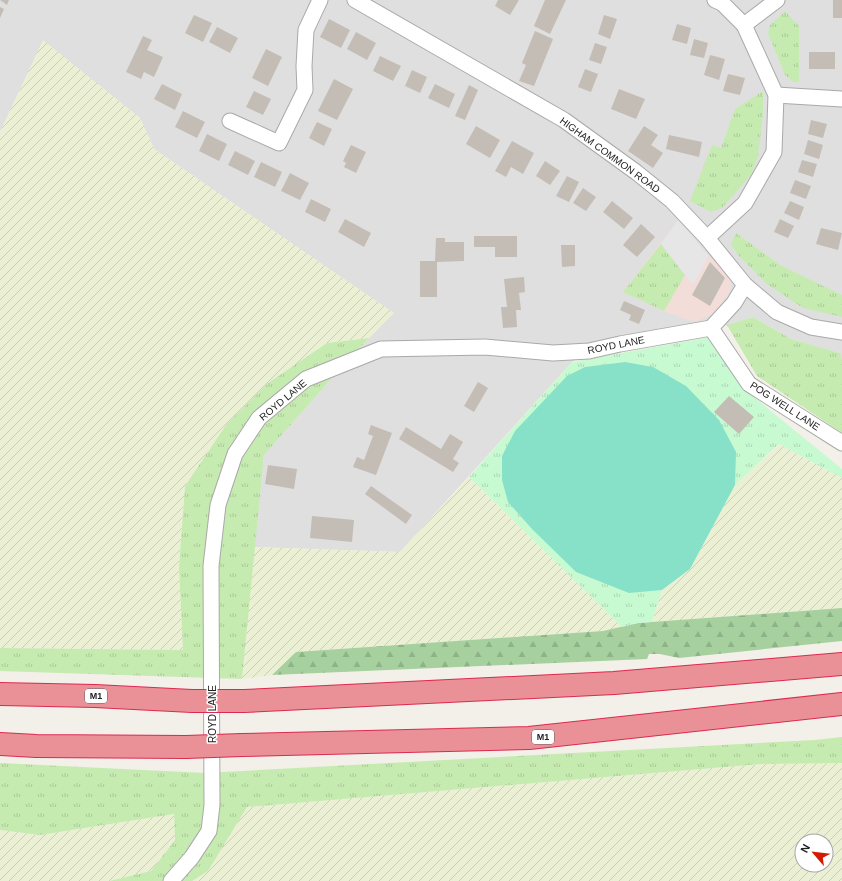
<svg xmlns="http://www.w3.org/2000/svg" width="842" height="881" viewBox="0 0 842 881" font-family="Arial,sans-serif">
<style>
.residential{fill:#e0dfdf}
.commercial{fill:#f2ddd9}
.farmland{fill:url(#farmland-furrows);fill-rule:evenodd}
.grass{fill:url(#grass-tufts)}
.forest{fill:url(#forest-firs)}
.park{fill:url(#park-tufts)}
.pitch{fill:#87e1c9}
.parking{fill:#e6e6e6}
.building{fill:#c3bdb5}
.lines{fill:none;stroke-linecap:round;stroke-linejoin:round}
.minor-casing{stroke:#a9a9a9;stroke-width:17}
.highway-casing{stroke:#dd2950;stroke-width:24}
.minor{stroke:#fff;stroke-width:15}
.highway{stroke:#e99197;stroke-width:22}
.highway-bridge-casing{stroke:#dd2950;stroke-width:24;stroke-linecap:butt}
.highway-bridge{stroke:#e99197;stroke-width:22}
.labels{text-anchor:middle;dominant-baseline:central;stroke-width:3;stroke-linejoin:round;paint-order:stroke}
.shield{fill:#fff;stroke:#646464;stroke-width:1}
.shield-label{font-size:9px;font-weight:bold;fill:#222}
.street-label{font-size:10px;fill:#222;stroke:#fff}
</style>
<defs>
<pattern id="farmland-furrows" width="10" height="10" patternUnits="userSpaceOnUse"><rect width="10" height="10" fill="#ebf0d5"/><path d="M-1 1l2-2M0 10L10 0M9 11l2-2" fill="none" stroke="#c9ceb7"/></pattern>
<pattern id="grass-tufts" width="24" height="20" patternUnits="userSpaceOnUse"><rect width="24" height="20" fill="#c6ebb0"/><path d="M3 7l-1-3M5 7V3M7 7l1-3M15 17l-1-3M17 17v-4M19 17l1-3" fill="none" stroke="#aac997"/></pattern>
<pattern id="forest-firs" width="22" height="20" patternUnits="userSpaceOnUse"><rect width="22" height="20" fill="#a6d19e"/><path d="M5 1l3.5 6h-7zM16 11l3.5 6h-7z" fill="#8fb388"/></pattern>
<pattern id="park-tufts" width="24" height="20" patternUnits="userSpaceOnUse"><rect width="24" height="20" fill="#c8fad2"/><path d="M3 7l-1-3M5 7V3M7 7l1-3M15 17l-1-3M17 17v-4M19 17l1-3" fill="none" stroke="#acd6b4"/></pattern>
</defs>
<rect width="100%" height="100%" fill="#f2f0e9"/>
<polygon class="residential" points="0,0 842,0 842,359 839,353 791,339 753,317 727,325 589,351 572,362 400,552 254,547 264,455 349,359 393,313 154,149 140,118 43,41 0,132"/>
<polygon class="commercial" points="678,220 709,256 732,277 730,291 715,313 694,322 664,311 623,292"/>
<g class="farmland">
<polygon points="43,40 140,118 154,149 394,313 369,338 327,343 226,425 185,486 179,567 183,650 0,648 0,132"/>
<polygon points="780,444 842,478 842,608 652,622 662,590 690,569 735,485"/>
<polygon points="469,477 622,627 603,631 296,652 272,675 242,679 254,547 400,552"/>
<path d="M 842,763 L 842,881 L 191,881 L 208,871 L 246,807 L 761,764 ZM 802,841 L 826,841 L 826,865 L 802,865 Z"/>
<polygon points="174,814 175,840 151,871 109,881 0,881 0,830 40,835"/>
</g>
<g class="grass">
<polygon points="785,11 799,26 799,82 793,82 785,75 768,33 770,25"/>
<polygon points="763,91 763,113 758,157 751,175 722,208 711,212 690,201 712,145 721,148 735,109"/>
<polygon points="736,233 780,265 842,295 842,317 803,308 767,284 739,256 731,245"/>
<polygon points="661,244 685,275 664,311 623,292"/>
<polygon points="753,317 791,339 840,353 842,359 842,433 757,376 727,325"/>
<polygon points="369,338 349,359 264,455 242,679 0,671 0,648 183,650 179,567 185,486 226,425 268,383 327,343"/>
<polygon points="842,737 842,763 761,764 247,807 208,871 192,881 109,881 151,871 175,840 174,814 40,835 0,830 0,763 205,773 815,740"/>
</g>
<polygon class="forest" points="842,608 842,641 679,658 660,654 649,654 647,659 272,675 296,652 603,631 638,623"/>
<polygon class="park" points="710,337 744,389 842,469 842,478 779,444 735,485 690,569 662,590 652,622 638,623 622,627 469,477 572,362"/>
<polygon class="pitch" points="625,362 653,367 686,386 719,420 736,452 735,485 690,569 662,590 629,593 576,572 532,529 508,502 502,480 502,456 515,431 567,376 585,367"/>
<polygon class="parking" points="678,220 709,256 693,285 661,244"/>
<g class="building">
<polygon points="0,0 9,0 7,5"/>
<polygon points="498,0 519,0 510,15 495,6"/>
<polygon points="545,0 566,0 550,34 534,26"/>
<rect x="833" y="0" width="9" height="18"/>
<polygon points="0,7 4,9 0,18"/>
<polygon points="194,15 212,23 203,42 185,33"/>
<polygon points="604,15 617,19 610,39 598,34"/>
<polygon points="329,19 350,30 341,48 320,37"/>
<polygon points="677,24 691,28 687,44 672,40"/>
<polygon points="217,27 238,38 230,53 209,42"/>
<polygon points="535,31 553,39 534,86 519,81 526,65 522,63"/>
<polygon points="356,32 376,43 367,60 347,49"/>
<polygon points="143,36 152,40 147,50 163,57 154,77 144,72 141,79 126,72"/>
<polygon points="694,39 708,43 704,58 690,55"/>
<polygon points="595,43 607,47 601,64 589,60"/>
<polygon points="266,49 282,57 268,86 252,78"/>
<rect x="809" y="52" width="26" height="17"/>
<polygon points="710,55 725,59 719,80 704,75"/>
<polygon points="380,56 401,66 393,81 373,71"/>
<polygon points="585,69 598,74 591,92 578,87"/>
<polygon points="412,70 427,77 420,93 405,86"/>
<polygon points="728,74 745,78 740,95 723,91"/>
<polygon points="334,79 353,89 337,120 318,111"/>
<polygon points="162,84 182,94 175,110 154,99"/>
<polygon points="435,84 455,94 449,108 428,98"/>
<polygon points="469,85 478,90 465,120 455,116"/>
<polygon points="619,89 645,99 636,119 611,109"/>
<polygon points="254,91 271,99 263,115 246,107"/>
<polygon points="183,111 205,122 197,138 175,127"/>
<polygon points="811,120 827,124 823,138 808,134"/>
<polygon points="317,122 332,129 324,146 309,138"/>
<polygon points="476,126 500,140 490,158 466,144"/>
<polygon points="644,126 658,135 651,145 663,153 653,168 628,151"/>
<polygon points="207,134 227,144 219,161 199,151"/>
<polygon points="669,135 702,142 699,157 666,149"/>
<polygon points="808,140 823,145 819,159 804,154"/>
<polygon points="512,141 534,153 523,174 511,167 506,177 495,171"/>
<polygon points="351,145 366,152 356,173 344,167 346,163 343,161"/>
<polygon points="235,151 255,161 248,175 228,165"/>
<polygon points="802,160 817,164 813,177 798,172"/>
<polygon points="545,161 560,171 550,185 536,176"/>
<polygon points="261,162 282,172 275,187 254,177"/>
<polygon points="290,173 309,183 300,200 281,191"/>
<polygon points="567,176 579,182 569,202 556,196"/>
<polygon points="795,180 811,186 806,199 790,193"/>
<polygon points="583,188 596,197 586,211 573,203"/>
<polygon points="311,199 331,209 325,222 305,212"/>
<polygon points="612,201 633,218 624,229 603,212"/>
<polygon points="790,201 804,207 799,220 784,213"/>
<polygon points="345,219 371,233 364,247 338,232"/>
<polygon points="780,219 794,226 788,238 774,232"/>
<polygon points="641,224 655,237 637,257 623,245"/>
<polygon points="821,228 842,233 838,250 816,244"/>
<polygon points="474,236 517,236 517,257 495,257 495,247 474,247"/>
<polygon points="436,238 445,238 445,242 464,242 464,261 437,262 437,297 420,297 420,261 435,261"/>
<polygon points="561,245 575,245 575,266 562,267"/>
<polygon points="710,262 725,278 710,306 692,295"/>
<polygon points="524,277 525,292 519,293 521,310 516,310 517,327 503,328 501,307 507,307 504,279"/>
<polygon points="624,301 645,310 639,324 629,320 631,315 620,310"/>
<polygon points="478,382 488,388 474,412 464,406"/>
<polygon points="729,396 754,417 739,434 714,412"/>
<polygon points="371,425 392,433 376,475 353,467 357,457 364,460 373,436 368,434"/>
<polygon points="406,427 441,449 450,434 463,442 453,459 459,463 453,472 399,439"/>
<polygon points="268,465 297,469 294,489 265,484"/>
<polygon points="371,486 412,515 406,524 365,494"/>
<polygon points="312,516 354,520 352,542 310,538"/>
</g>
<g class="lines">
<defs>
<g id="minor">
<polyline points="355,0 564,120 636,172 672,201 707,238 745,285 777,312 811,327 842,332"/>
<polyline points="744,25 777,0"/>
<polyline points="776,95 842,99"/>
<polyline points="230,121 279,143 305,90 304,66 306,30 320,0"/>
<polyline points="707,238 745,203 774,152 776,95 744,25 722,3 715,0"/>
<polyline points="745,285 734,303 711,328 749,384 842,443"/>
<polyline points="171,881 192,857 209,831 212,805 211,566 218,505 235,454 259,418 306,379 381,349 485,347 553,353 589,351 620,344 711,328"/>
</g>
<g id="highway">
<polyline points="0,694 95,696 192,701"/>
<polyline points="244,701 614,683 842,664"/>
<polyline points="0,744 36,746 186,747"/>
<polyline points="242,745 529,738 842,704"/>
</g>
</defs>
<use href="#minor" class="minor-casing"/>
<use href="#highway" class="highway-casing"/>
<use href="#minor" class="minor"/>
<use href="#highway" class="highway"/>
<defs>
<g id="highway-bridge">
<polyline points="192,701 244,701"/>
<polyline points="186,747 242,745"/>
</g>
</defs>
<use href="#highway-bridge" class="highway-bridge-casing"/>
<use href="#highway-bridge" class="highway-bridge"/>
</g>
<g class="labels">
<g class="shield">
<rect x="85" y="689" width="22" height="14" rx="3"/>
<rect x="532" y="730" width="22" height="14" rx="3"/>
</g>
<g class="shield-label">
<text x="96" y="696">M1</text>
<text x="543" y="737">M1</text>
</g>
<g class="street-label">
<text transform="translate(610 155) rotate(36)">HIGHAM COMMON ROAD</text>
<text transform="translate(616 345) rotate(-11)">ROYD LANE</text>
<text transform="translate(283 400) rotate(-40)">ROYD LANE</text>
<text transform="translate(785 406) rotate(33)">POG WELL LANE</text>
<text transform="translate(212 714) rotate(-90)">ROYD LANE</text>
</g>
</g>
<g transform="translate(814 853) rotate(298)"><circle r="19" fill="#ffffff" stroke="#a7a7a7"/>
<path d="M0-3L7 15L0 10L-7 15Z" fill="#d41a00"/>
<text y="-6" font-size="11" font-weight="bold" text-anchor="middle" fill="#222222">N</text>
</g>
</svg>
